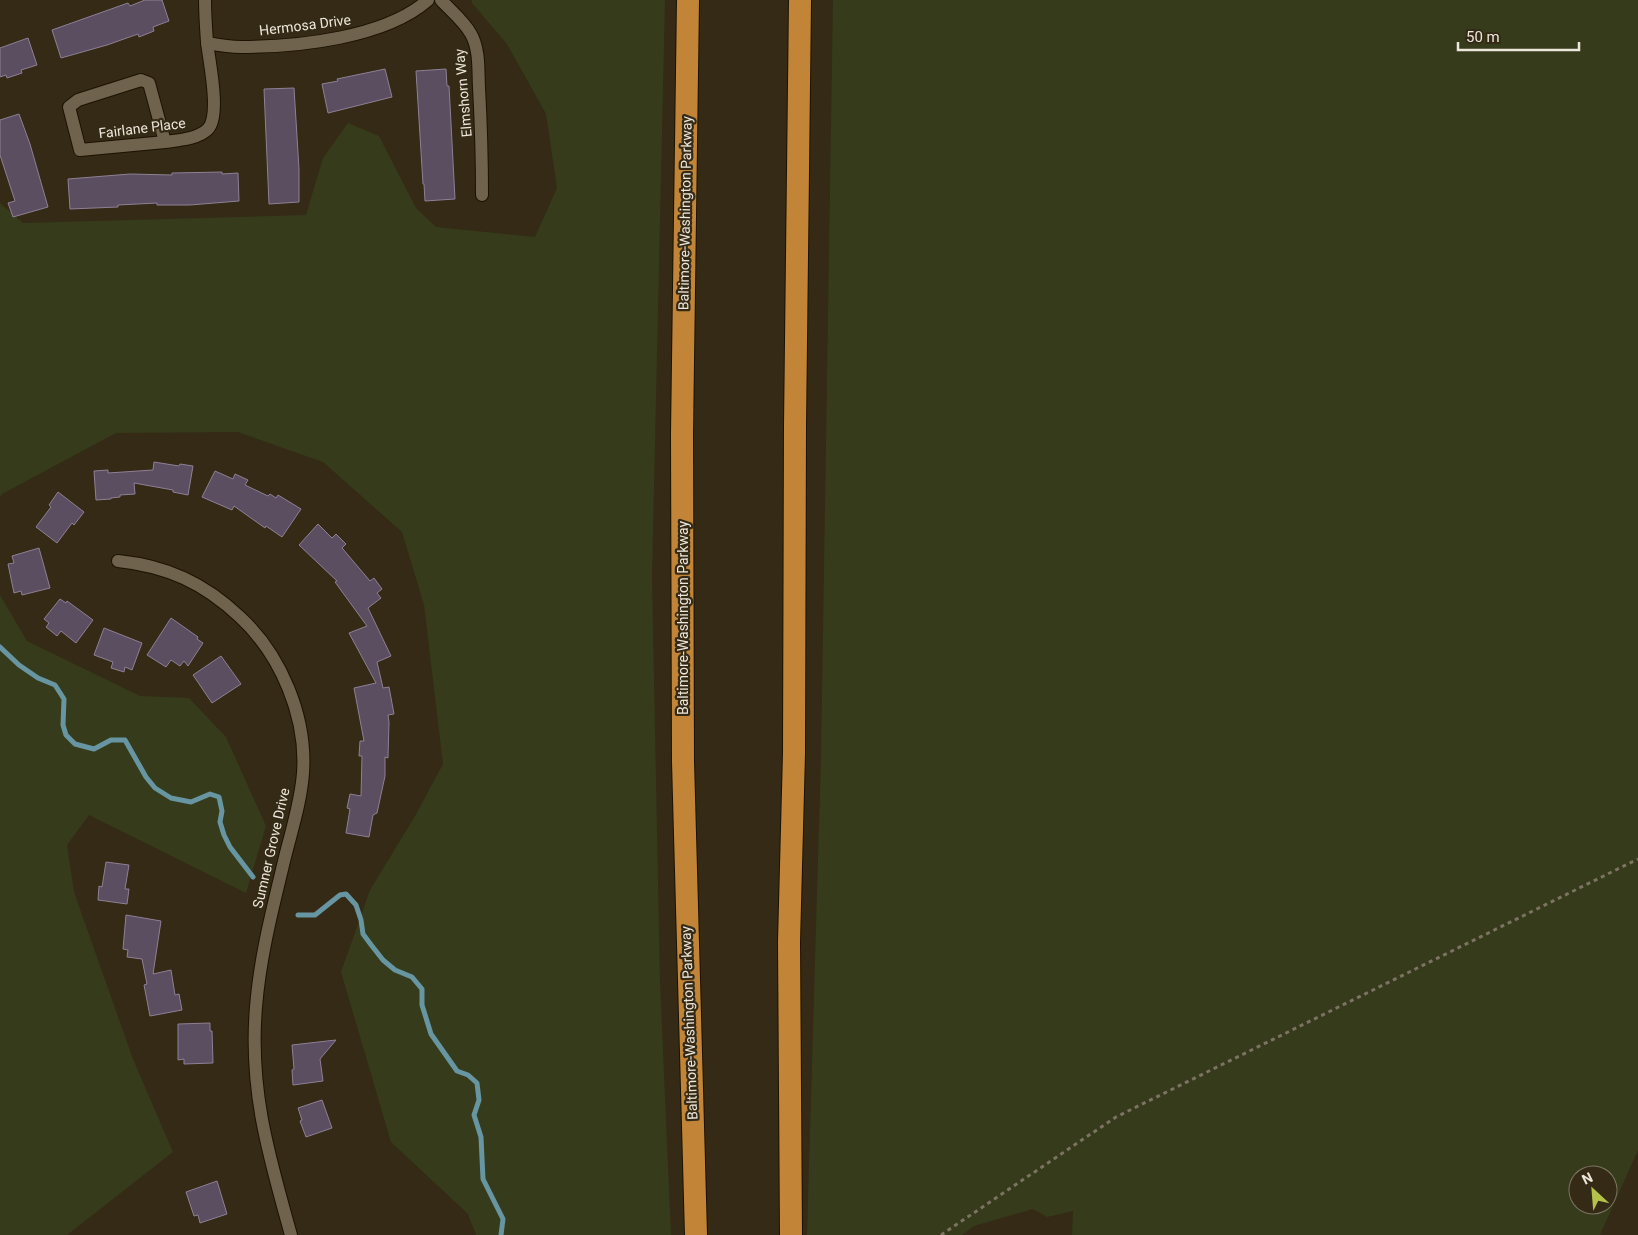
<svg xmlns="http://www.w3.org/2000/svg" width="1638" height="1235" viewBox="0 0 1638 1235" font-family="Roboto,sans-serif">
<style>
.green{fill:#353b1b;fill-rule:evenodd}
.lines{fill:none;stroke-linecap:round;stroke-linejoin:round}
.stream{stroke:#6795a1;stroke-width:5}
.building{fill:#5b4e61;stroke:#8f8095}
.minor-casing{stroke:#1c1201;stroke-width:14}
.motorway-casing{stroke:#1c1201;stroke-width:24}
.path{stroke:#7c7362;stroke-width:3;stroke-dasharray:4 4;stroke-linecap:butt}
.minor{stroke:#6f634d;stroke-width:12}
.motorway{stroke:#c28537;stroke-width:22}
.labels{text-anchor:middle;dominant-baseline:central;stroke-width:4.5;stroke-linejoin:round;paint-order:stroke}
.street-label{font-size:14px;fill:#ede6da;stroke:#342a16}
</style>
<rect width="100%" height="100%" fill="#342a16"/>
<g class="green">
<polygon points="472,0 665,0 652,577 660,981 671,1235 476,1235 468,1214 391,1142 341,972 370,890 415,816 443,764 424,605 402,532 323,462 238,432 116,433 2,494 0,498 0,203 23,223 306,215 323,158 348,123 379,136 416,208 436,227 535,237 557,188 546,114 507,44 472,3"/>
<path d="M 833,0 L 1638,0 L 1638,1150 L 1600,1235 L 1072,1235 L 1073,1211 L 1047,1217 L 1033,1209 L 974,1226 L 962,1235 L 807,1235 L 821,756 ZM 1578,1175 L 1608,1175 L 1608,1205 L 1578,1205 Z"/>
<polygon points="0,595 27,641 140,696 189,698 226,737 266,826 246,893 89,815 67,845 74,892 133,1059 173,1152 67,1235 0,1235"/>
</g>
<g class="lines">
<g class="stream">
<polyline points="0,647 19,665 38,678 55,685 64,699 63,725 66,735 75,744 94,749 111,740 125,740 146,777 155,788 171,798 191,802 210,794 219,797 222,811 220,822 224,835 230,847 253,877"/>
<polyline points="298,915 315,915 340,895 346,894 356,905 361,920 363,934 372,946 383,960 395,970 412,977 422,989 422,1005 431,1034 457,1071 468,1075 477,1083 479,1100 474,1115 481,1137 483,1179 503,1219 501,1235"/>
</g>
</g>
<g class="building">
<polygon points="145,0 162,0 169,21 153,27 154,31 139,37 138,34 107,45 61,58 52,30 128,3 130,6"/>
<polygon points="28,38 37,65 21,70 22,73 7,78 6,75 0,77 0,48"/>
<polygon points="385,69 392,97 328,113 322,84 338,81 337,79"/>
<polygon points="446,69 447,86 449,86 455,199 425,201 424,184 423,184 416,71"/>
<polygon points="294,88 299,169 299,202 269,204 264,89"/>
<polygon points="19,114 30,144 48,207 13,217 8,203 15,201 0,155 0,120"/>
<polygon points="222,172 222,174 238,173 239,201 190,205 157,205 157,203 118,205 118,207 70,209 68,179 130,174 172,175 172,173"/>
<polygon points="154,462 179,466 180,464 193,466 188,495 173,492 173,490 134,483 135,494 120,495 120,497 111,498 111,499 96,500 94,471 108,470 108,473 153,470"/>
<polygon points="215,471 233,479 235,474 248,480 245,485 268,496 270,494 276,498 278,495 301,509 282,537 266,526 265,528 234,506 232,510 202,497"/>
<polygon points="58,492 84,512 74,525 72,523 57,543 36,527 51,507 49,505"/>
<polygon points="318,524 332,538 336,534 346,544 342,548 370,581 374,578 382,589 377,593 381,598 368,608 391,656 377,662 383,688 389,687 394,714 388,715 389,722 388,758 385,757 385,776 377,813 373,815 369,837 346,833 350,809 347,808 350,794 361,796 362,756 359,756 360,741 364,741 354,688 376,683 349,633 367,626 335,582 337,581 299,545"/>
<polygon points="39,548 50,588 22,595 21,591 14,593 8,564 14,563 12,556"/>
<polygon points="60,599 66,603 67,601 93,620 76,643 61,631 57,636 46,627 49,623 44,619"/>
<polygon points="171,618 198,637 197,639 203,643 188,666 184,661 180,666 171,660 166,667 147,655"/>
<polygon points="104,628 142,643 132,670 125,667 124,672 111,668 113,662 94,655"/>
<polygon points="221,656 241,684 212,703 193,675"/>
<polygon points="106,862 129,865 125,889 129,889 127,904 98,900 99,886 102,887"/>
<polygon points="126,915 161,921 153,974 171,970 175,995 179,994 182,1010 150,1016 144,985 147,984 142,959 127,957 128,950 123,949"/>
<polygon points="210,1023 210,1031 212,1031 213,1063 184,1064 184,1059 178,1060 178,1024"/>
<polygon points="336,1040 320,1059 323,1081 293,1085 292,1070 294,1069 292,1045"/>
<polygon points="322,1100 332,1128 306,1137 300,1121 302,1120 298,1108"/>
<polygon points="217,1181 227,1214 200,1223 198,1215 194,1216 186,1192"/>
</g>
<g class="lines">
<defs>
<g id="minor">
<path d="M 441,0 C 451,11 464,21 471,34 C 480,50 478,71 479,87 C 481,124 482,159 482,195"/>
<path d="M 207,43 C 218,45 230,47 241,47 C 297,47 385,38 428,0"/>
<path d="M 165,142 L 149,83 L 141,80 L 78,100 L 69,107 L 80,150 L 165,142 C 179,140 198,139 208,129 C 221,115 209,61 207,42 C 206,28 205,14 205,0"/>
<path d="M 118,561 C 167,566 204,583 240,617 C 281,655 307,717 303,773 C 301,801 292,829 285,857 C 273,907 260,956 256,1007 C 249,1091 269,1156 291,1235"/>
</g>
<g id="motorway">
<polyline points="688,0 682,434 683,761 696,1235"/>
<polyline points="791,1235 789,942 794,753 795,427 800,0"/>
</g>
</defs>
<use href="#minor" class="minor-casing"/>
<use href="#motorway" class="motorway-casing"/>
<polyline class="path" points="941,1235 1116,1117 1638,859"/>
<use href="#minor" class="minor"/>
<use href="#motorway" class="motorway"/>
</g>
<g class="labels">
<g class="street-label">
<text transform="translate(305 25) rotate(-7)">Hermosa Drive</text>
<text transform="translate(463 93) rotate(-95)">Elmshorn Way</text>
<text transform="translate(142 128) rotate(-7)">Fairlane Place</text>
<text transform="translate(685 213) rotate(-89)">Baltimore-Washington Parkway</text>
<text transform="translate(683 618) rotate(-90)">Baltimore-Washington Parkway</text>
<text transform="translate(271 848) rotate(-77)">Sumner Grove Drive</text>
<text transform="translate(689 1023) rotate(-92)">Baltimore-Washington Parkway</text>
</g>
</g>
<g transform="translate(1593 1190) rotate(334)"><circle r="24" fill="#342a16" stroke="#7e7564"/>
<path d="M0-4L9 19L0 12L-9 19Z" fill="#b4c24a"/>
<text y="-8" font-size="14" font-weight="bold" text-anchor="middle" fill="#ede6da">N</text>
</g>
<path d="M1458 42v8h121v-8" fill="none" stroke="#ede6da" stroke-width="2.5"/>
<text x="1466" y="42" font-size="15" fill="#ede6da" stroke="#342a16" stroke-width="4" paint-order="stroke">50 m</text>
</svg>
